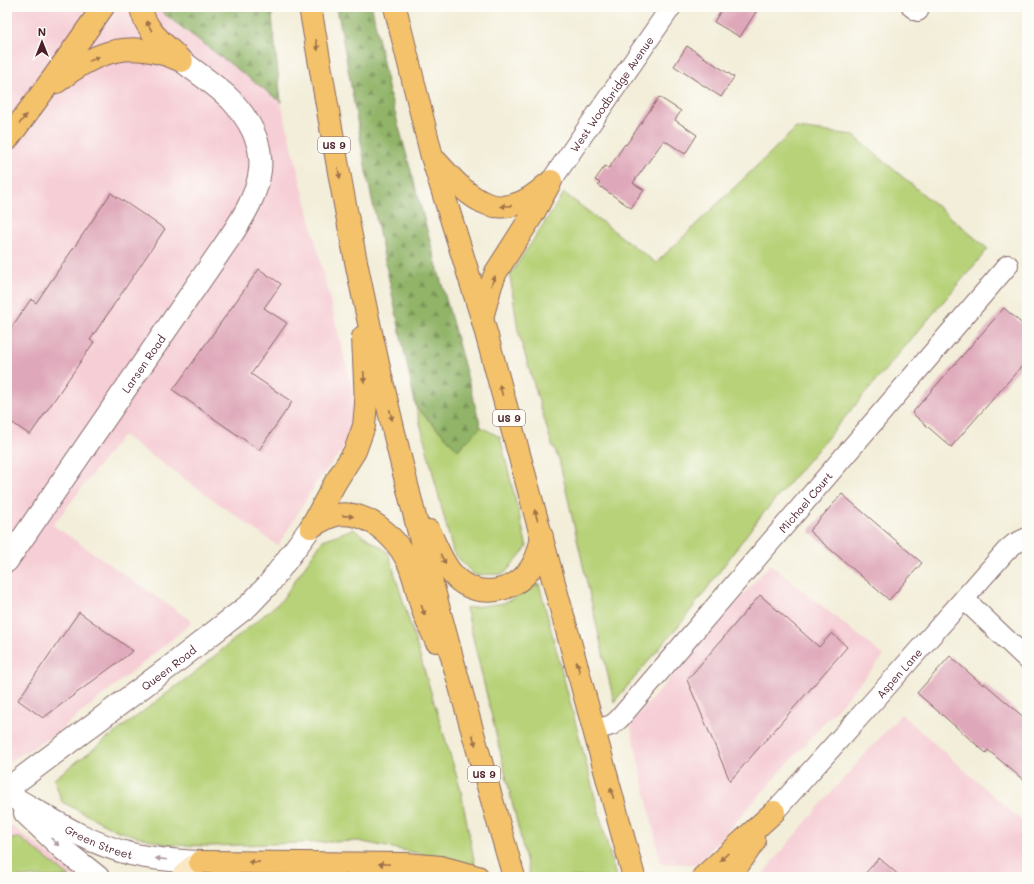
<svg xmlns="http://www.w3.org/2000/svg" width="1034" height="884" viewBox="0 0 1034 884" font-family="Mali,sans-serif">
<style>
.built{fill:#f6cfd6}
.green{fill:#b7d278;stroke:#807852}
.forest{fill:url(#forest-firs);stroke:#6e6a4a}
.building{fill:#dfa8ba}
.lines{fill:none;stroke-linecap:round;stroke-linejoin:round}
.minor-casing{stroke:#856768;stroke-width:22}
.tertiary-casing{stroke:#856768;stroke-width:24}
.secondary-casing{stroke:#856768;stroke-width:24}
.trunk-casing{stroke:#856768;stroke-width:24}
.minor{stroke:#fff;stroke-width:20}
.tertiary{stroke:#fff;stroke-width:22}
.secondary{stroke:#fae7c3;stroke-width:22}
.trunk{stroke:#f3c26a;stroke-width:22}
.oneway{fill:#9e704a}
.oneway2{fill:#ae9aa0}
.labels{text-anchor:middle;dominant-baseline:central;stroke-width:3;stroke-linejoin:round;paint-order:stroke}
.shield{fill:#fdfcf7;stroke:#806168;stroke-width:1}
.shield-label{font-size:10px;font-weight:bold;fill:#4a1f2b}
.street-label{font-size:11px;fill:#4a1f2b;stroke:#fdfcf7}
</style>
<defs>
<pattern id="forest-firs" width="22" height="20" patternUnits="userSpaceOnUse"><rect width="22" height="20" fill="#91b468"/><path d="M5 1l3.5 6h-7zM16 11l3.5 6h-7z" fill="#789256"/></pattern>
</defs>
<rect width="100%" height="100%" fill="#fdfcf7"/>
<filter id="ink" filterUnits="userSpaceOnUse"><feTurbulence type="fractalNoise" baseFrequency=".025" numOctaves="2"/><feDisplacementMap in="SourceGraphic" scale="8" xChannelSelector="R" yChannelSelector="G"/><feConvolveMatrix kernelMatrix="1 2 1 2 8 2 1 2 1" color-interpolation-filters="sRGB"/></filter>
<filter id="wash" filterUnits="userSpaceOnUse"><feTurbulence type="fractalNoise" baseFrequency=".012" numOctaves="4" result="noise"/><feDisplacementMap in="SourceGraphic" scale="16" xChannelSelector="R" yChannelSelector="G"/><feGaussianBlur stdDeviation="0.9" result="paint"/><feColorMatrix in="noise" values="0 0 0 0 0 0 0 0 0 0 0 0 0 0 0 0 0 1.4 0 .05"/><feComposite in="paint" operator="in"/></filter>
<g filter="url(#wash)">
<rect width="100%" height="100%" fill="#f3eed9"/>
<g class="built">
<polygon points="7,7 160,7 164,15 281,102 358,412 343,449 318,480 278,546 123,435 53,525 193,622 54,735 7,763"/>
<polygon points="770,564 884,656 698,864 661,864 630,724"/>
<polygon points="901,714 1027,825 1027,877 760,877 826,798"/>
<polygon points="7,822 79,877 7,877"/>
</g>
<g class="green">
<polygon points="796,128 853,135 988,249 756,522 686,617 614,702 559,459 552,445 518,331 510,275 564,193 656,263"/>
<polygon points="416,407 458,450 481,427 500,437 527,547 504,574 474,575 453,552"/>
<polygon points="353,529 388,552 460,787 475,865 358,841 211,846 169,845 118,831 62,802 54,779 195,672 281,601 323,540"/>
<polygon points="539,584 616,877 530,877 466,608 504,603"/>
<polygon points="20,838 70,877 7,877 7,839"/>
</g>
<g class="forest">
<polygon points="160,7 271,7 281,102 164,14"/>
<polygon points="337,7 372,7 388,87 481,427 458,450 416,407 366,171"/>
</g>
<g id="blocks">
<g class="building">
<polygon points="723,7 759,7 740,37 714,22"/>
<polygon points="687,46 734,77 721,97 674,66"/>
<polygon points="659,97 681,111 675,120 697,135 685,154 664,140 633,183 644,190 631,208 598,185 600,183 595,180 605,166 609,168 625,144 626,145"/>
<polygon points="111,193 165,229 90,340 94,342 30,435 7,419 7,334 31,299 36,303"/>
<polygon points="259,269 281,284 264,308 287,323 251,374 292,402 259,450 173,390"/>
<polygon points="1004,308 1027,328 1027,360 951,447 912,413"/>
<polygon points="842,494 922,563 889,600 809,531"/>
<polygon points="760,595 819,647 832,633 847,647 730,781 687,680"/>
<polygon points="79,612 133,651 43,718 18,700"/>
<polygon points="950,656 983,685 984,683 1027,720 1027,783 988,750 986,753 917,693"/>
<polygon points="879,858 901,877 862,877"/>
</g>
</g>
</g>
<g filter="url(#ink)">
<use href="#blocks" fill-opacity="0" stroke="#856768" stroke-width="1"/>
<g class="lines">
<defs>
<g id="minor">
<polyline points="912,7 918,11"/>
<path id="s1" d="M 551,181 L 671,7"/>
<polyline points="964,599 1027,659"/>
<path id="s2" d="M 595,730 L 612,725 L 619,719 L 1008,265"/>
<path id="s3" d="M 774,812 L 879,695 L 1006,551 L 1014,544 L 1027,538"/>
</g>
<g id="tertiary">
<path id="s4" d="M 7,561 L 228,240 C 262,190 278,151 232,101 C 218,86 198,74 182,61"/>
<path id="s5" d="M 7,789 L 172,665 L 249,605 L 269,584 L 311,527"/>
<path id="s6" d="M 7,794 C 47,816 86,843 131,854 C 153,859 177,861 200,862"/>
<polyline points="25,813 64,850 98,877"/>
</g>
<polyline id="secondary" points="182,877 191,868 200,862"/>
<g id="trunk">
<path d="M 141,7 C 144,29 162,42 177,56"/>
<path d="M 310,7 C 326,99 341,190 360,281 C 402,482 457,680 514,877"/>
<polyline points="395,7 432,157 482,318 634,877"/>
<path d="M 57,82 C 97,49 134,39 182,61"/>
<polyline points="7,140 56,74 103,7"/>
<path d="M 437,162 C 471,200 499,228 546,185"/>
<polyline points="482,318 491,285 496,272 533,214 551,181"/>
<path d="M 311,527 C 319,522 327,517 336,515 C 367,510 394,535 407,560 C 415,576 417,594 423,610 C 426,621 432,631 436,641"/>
<polyline points="311,527 335,483 355,451 364,426 366,404 363,337"/>
<path d="M 429,531 C 437,547 443,565 456,578 C 479,600 517,592 532,566 C 538,557 540,547 542,537"/>
<polyline points="200,862 406,864 441,867 478,877"/>
<polyline points="703,877 774,812"/>
<polyline points="730,877 754,842"/>
</g>
</defs>
<use href="#minor" class="minor-casing"/>
<use href="#tertiary" class="tertiary-casing"/>
<use href="#secondary" class="secondary-casing"/>
<use href="#trunk" class="trunk-casing"/>
<use href="#minor" class="minor"/>
<use href="#tertiary" class="tertiary"/>
<use href="#secondary" class="secondary"/>
<use href="#trunk" class="trunk"/>
</g>
<defs><path id="oneway-solid" d="M-6-.8H1V-3.2L6.5 0L1 3.2V.8H-6Z"/></defs>
<g class="oneway">
<use href="#oneway-solid" transform="translate(149 26) rotate(-119)"/>
<use href="#oneway-solid" transform="translate(317 45) rotate(80)"/>
<use href="#oneway-solid" transform="translate(94 59) rotate(-25)"/>
<use href="#oneway-solid" transform="translate(23 119) rotate(-53)"/>
<use href="#oneway-solid" transform="translate(339 173) rotate(79)"/>
<use href="#oneway-solid" transform="translate(506 206) rotate(178)"/>
<use href="#oneway-solid" transform="translate(493 281) rotate(-68)"/>
<use href="#oneway-solid" transform="translate(364 377) rotate(87)"/>
<use href="#oneway-solid" transform="translate(501 390) rotate(-105)"/>
<use href="#oneway-solid" transform="translate(391 415) rotate(77)"/>
<use href="#oneway-solid" transform="translate(536 515) rotate(-105)"/>
<use href="#oneway-solid" transform="translate(348 516) rotate(4)"/>
<use href="#oneway-solid" transform="translate(443 559) rotate(63)"/>
<use href="#oneway-solid" transform="translate(423 610) rotate(71)"/>
<use href="#oneway-solid" transform="translate(578 667) rotate(-105)"/>
<use href="#oneway-solid" transform="translate(474 740) rotate(74)"/>
<use href="#oneway-solid" transform="translate(612 793) rotate(-105)"/>
<use href="#oneway-solid" transform="translate(724 857) rotate(138)"/>
<use href="#oneway-solid" transform="translate(254 862) rotate(-179)"/>
<use href="#oneway-solid" transform="translate(384 864) rotate(-180)"/>
</g>
<g class="oneway2">
<use href="#oneway-solid" transform="translate(55 842) rotate(44)"/>
<use href="#oneway-solid" transform="translate(161 859) rotate(-173)"/>
</g>
</g>
<g class="labels">
<g class="shield">
<rect x="318" y="137" width="32" height="16" rx="3"/>
<rect x="493" y="410" width="32" height="16" rx="3"/>
<rect x="468" y="766" width="32" height="16" rx="3"/>
</g>
<g class="shield-label">
<text x="334" y="145">US 9</text>
<text x="509" y="418">US 9</text>
<text x="484" y="774">US 9</text>
</g>
<g class="street-label">
<text stroke="none"><textPath href="#s1" startOffset="106">West Woodbridge Avenue</textPath></text>
<text stroke="none"><textPath href="#s4" startOffset="240">Larsen Road</textPath></text>
<text stroke="none"><textPath href="#s2" startOffset="313">Michael Court</textPath></text>
<text stroke="none"><textPath href="#s5" startOffset="202">Queen Road</textPath></text>
<text stroke="none"><textPath href="#s3" startOffset="187">Aspen Lane</textPath></text>
<text stroke="none"><textPath href="#s6" startOffset="104">Green Street</textPath></text>
</g>
</g>
<rect width="1034" height="884" fill="none" stroke="#fdfcf7" stroke-width="24"/>
<g transform="translate(42 42)" stroke="#fdfcf7" stroke-width="3" paint-order="stroke">
<path d="M0-3L7 15L0 10L-7 15Z" fill="#4a1f2b"/>
<text y="-6" font-size="11" font-weight="bold" text-anchor="middle" fill="#4a1f2b">N</text>
</g>
</svg>
